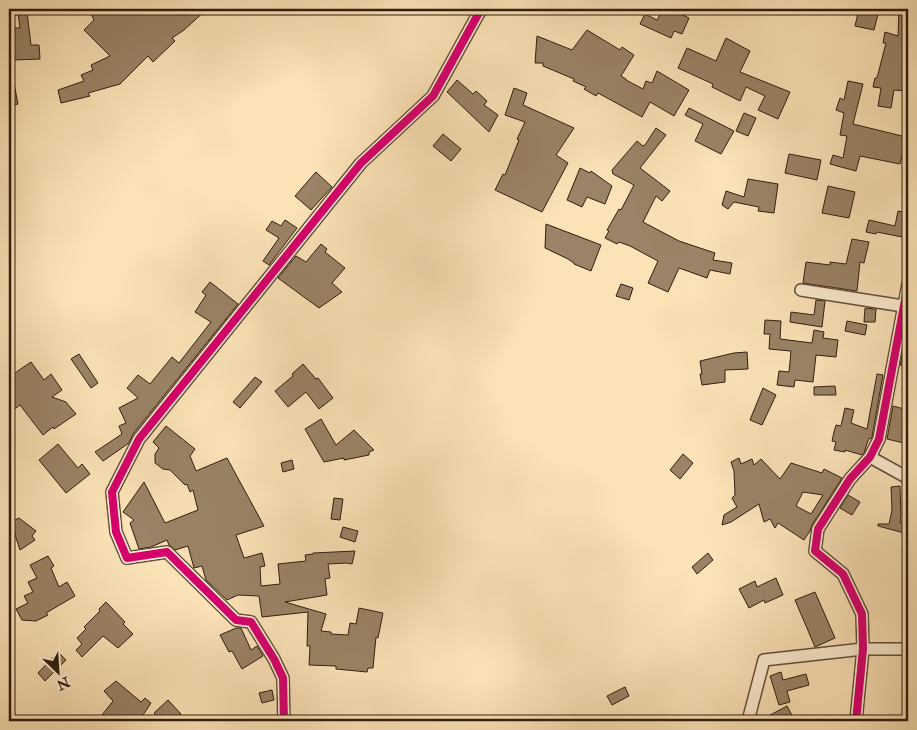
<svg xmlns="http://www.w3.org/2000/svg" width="917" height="730" viewBox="0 0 917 730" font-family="'IM FELL Double Pica',serif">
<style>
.building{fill:#9a8366;stroke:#301d0e;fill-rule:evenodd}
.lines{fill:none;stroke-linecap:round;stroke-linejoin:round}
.minor-casing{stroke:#634e38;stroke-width:14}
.minor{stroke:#fcecd0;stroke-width:11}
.cycleway-casing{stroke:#fcecd0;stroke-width:11}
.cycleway{stroke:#d6006c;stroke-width:8}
</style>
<rect width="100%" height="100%" fill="#fbe2b7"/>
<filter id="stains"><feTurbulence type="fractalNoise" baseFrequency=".004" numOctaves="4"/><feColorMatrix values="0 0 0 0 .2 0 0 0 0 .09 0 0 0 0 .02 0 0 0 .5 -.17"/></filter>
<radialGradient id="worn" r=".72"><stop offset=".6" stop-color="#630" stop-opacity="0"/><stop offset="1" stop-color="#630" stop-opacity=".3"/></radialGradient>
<g class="building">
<polygon points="89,9 207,9 184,30 172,38 175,41 153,62 148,56 120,84 88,93 90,96 61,103 58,90 84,81 81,75 93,70 91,65 110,56 84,30 94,20"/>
<polygon points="663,9 670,9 689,18 682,34 674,31 671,38 640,24 645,14 657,20"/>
<polygon points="859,9 879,10 874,30 855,26"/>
<polygon points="899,10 908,10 908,91 894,90 891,108 878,106 881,88 873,87 875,78 877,78 886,43 883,43 885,32 898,36"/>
<polygon points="27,12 31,45 39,45 40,59 14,60 13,28 20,28 18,13"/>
<polygon points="587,30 620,50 622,47 634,55 621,76 626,79 626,80 643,89 646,81 652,83 657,71 689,90 674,116 650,102 642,117 598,93 596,96 584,89 586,87 573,81 574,79 543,66 543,63 535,63 537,36 572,50"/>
<polygon points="726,38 750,51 740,72 790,92 778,119 758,110 765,96 746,87 740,101 712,87 713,84 678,68 687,48 716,61"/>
<polygon points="9,78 13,78 18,104 9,106"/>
<polygon points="457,80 473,94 476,91 487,101 484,105 498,115 489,132 447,92"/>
<polygon points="848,81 863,84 853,124 906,137 900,164 860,156 856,171 830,164 833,155 843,158 847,136 840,135 844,113 836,110 840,98 844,100"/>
<polygon points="514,88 527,93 523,105 574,128 556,155 568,163 542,212 495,190 503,174 505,175 519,140 517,139 525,122 505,115"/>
<polygon points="689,108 734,131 721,154 695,141 703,124 685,115"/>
<polygon points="744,113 756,118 748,136 736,131"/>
<polygon points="656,128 666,135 640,168 670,191 662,201 656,196 643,222 679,241 715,253 713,260 732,263 730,274 710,270 707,278 679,268 668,292 648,283 658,261 630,246 619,242 617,244 605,238 609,231 607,230 619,209 621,210 634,185 613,174 612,170 637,141 643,146 645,145"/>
<polygon points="443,134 461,149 451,161 433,146"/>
<polygon points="789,154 821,160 817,180 785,173"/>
<polygon points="580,168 590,173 591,171 612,186 605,204 587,197 582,207 567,200"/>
<polygon points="316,172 332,187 311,210 295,196"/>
<polygon points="748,179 778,184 774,213 758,211 759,207 734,202 728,209 722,205 726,191 744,197"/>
<polygon points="828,186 855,192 849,218 822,213"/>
<polygon points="898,211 908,213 907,238 877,232 876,234 866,232 869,220 895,226"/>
<polygon points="285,220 297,228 269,265 263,261 279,238 266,230 272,221 281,226"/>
<polygon points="546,224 601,245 591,271 574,264 574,263 568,259 545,248"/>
<polygon points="852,239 869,242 864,263 860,262 857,291 803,283 806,262 830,265 830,262 846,264"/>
<polygon points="321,244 327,249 325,252 345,268 332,283 342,292 319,308 278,278 296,256 306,262"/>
<polygon points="210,282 238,304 133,434 129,443 103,461 95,452 122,434 119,426 126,423 119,408 138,398 127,388 138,375 150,384 172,357 179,363 211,322 195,312 206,295 202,292"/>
<polygon points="621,284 633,288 629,300 616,296"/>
<polygon points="816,300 825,301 822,327 790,322 791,312 814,315"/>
<polygon points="865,308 876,309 875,322 864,322"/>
<polygon points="765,320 781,321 780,339 812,343 814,330 824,332 823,338 838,340 836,357 816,355 813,382 795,380 794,387 777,385 779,371 789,372 791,351 769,349 770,334 764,334"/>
<polygon points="847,321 867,325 865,335 845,331"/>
<polygon points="906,335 908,336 908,367 900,365"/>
<polygon points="747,352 748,369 725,370 725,382 702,385 700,374 702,374 700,361 734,353"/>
<polygon points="79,354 98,383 91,388 71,359"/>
<polygon points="31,362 44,380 51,374 62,390 52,397 66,402 76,414 54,429 53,427 43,435 20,405 9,413 9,377"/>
<polygon points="303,364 316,379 318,378 333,398 319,409 306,392 288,407 275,391 293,376 292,374"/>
<polygon points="877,374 883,375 872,437 871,439 869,438 864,453 862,455 845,450 845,452 834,450 836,442 832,441 834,432 836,425 841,426 845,408 854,410 851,423 867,429"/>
<polygon points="255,377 262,382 240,408 233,402"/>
<polygon points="835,386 836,395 814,395 814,387"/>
<polygon points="763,388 776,395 762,425 750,420"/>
<polygon points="893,406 908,410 908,444 887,439"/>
<polygon points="321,419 336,445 354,430 374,450 369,452 369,455 344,460 344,458 324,462 305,429"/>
<polygon points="166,426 195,449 190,456 196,471 227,458 264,526 236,535 244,558 262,553 265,566 260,567 261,586 280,584 278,564 306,561 305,555 313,554 313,553 355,551 352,564 346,563 328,564 330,578 325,579 327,595 285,602 326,614 321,631 331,632 331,634 348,635 350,623 356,624 359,608 383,613 378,638 376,637 373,668 368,668 367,672 336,669 336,666 309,665 310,646 307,646 308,612 262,617 259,596 238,595 227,600 206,580 202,566 194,568 188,546 175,550 169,545 167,540 151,547 139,549 130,523 134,520 123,512 144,482 165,523 198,510 193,490 190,492 187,484 185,485 170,470 163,469 155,463 155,454 159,448 153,442"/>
<polygon points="58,444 78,468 82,464 90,474 66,493 39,460"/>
<polygon points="683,454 693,463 680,479 670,470"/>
<path d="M 739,458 L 741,464 L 752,459 L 754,465 L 761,459 L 780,479 L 791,463 L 822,473 L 824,469 L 842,478 L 812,525 L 810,531 L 804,540 L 778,523 L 775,528 L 770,519 L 764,522 L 759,504 L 731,522 L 722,525 L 724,515 L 737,507 L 732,498 L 735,495 L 734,471 L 731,462 ZM 803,492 L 823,495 L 811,514 L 796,506 Z"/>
<polygon points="292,460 294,469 283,472 281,463"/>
<polygon points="900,486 901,516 900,523 908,522 908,534 878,526 878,524 889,524 892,510 891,487"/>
<polygon points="848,495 860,502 852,515 840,508"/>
<polygon points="334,498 343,499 340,520 331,519"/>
<polygon points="19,518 36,531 32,536 35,540 20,550 11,522"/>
<polygon points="343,527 358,531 355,542 340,537"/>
<polygon points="708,553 713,560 697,574 692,567"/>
<polygon points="48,556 54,566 51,568 59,587 67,582 75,596 46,613 48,615 36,621 22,620 16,609 28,603 24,596 33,592 28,582 37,578 30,565"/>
<polygon points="776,578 783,595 765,603 764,600 749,608 739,589 755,581 757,587"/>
<polygon points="815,592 835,638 815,647 795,600"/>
<polygon points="106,602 125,622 123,624 133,634 118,648 103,636 82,657 76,650 82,644 77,638 86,629 84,627 100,611 99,609"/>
<polygon points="236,628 241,628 251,650 257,646 263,656 242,669 232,651 229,652 220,635"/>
<polygon points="58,652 66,660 45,681 38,673"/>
<polygon points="781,672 783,680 806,674 809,685 787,691 790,702 779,705 770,676"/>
<polygon points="116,681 141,702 145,698 151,703 139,721 110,721 102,715 113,701 104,691"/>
<polygon points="625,687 629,696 612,705 607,696"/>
<polygon points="272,690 274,700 262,703 259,693"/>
<polygon points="168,700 181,714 173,721 162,721 154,713"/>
<polygon points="787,706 795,721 759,721"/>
</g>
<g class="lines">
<defs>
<g id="minor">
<polyline points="801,290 903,306"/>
<polyline points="870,457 908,478"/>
<polyline points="284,721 283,678 274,659 251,622 236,620 167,552 127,558 116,532 112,492 139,439 361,163 433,96 481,9"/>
<polyline points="748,721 764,660 863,649 908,649"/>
<polyline points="856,721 863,649 862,614 843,574 815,551 818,529 850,479 870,457 879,439 908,284"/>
</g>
</defs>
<use href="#minor" class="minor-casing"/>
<use href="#minor" class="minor"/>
<defs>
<g id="cycleway">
<polyline points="284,721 283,678 274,659 251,622 236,620 167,552 127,558 116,532 112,492 139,439 361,163 433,96 481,9"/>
<polyline points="856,721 863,649 862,614 843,574 815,551 818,529 850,479 870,457 879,439 908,284"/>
</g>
</defs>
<use href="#cycleway" class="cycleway-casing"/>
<use href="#cycleway" class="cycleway"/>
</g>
<rect width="917" height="730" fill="none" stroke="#fbe2b7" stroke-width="30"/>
<rect x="10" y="10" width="897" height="710" fill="none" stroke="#301d0e" stroke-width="2.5"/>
<rect x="15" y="15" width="887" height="700" fill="none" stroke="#301d0e"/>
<g transform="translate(58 672) rotate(155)" stroke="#fcecd0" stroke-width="4" paint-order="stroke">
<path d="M0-4L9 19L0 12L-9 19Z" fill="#301d0e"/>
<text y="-8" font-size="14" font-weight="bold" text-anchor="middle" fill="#301d0e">N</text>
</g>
<rect width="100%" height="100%" filter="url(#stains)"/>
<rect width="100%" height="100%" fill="url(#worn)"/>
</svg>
